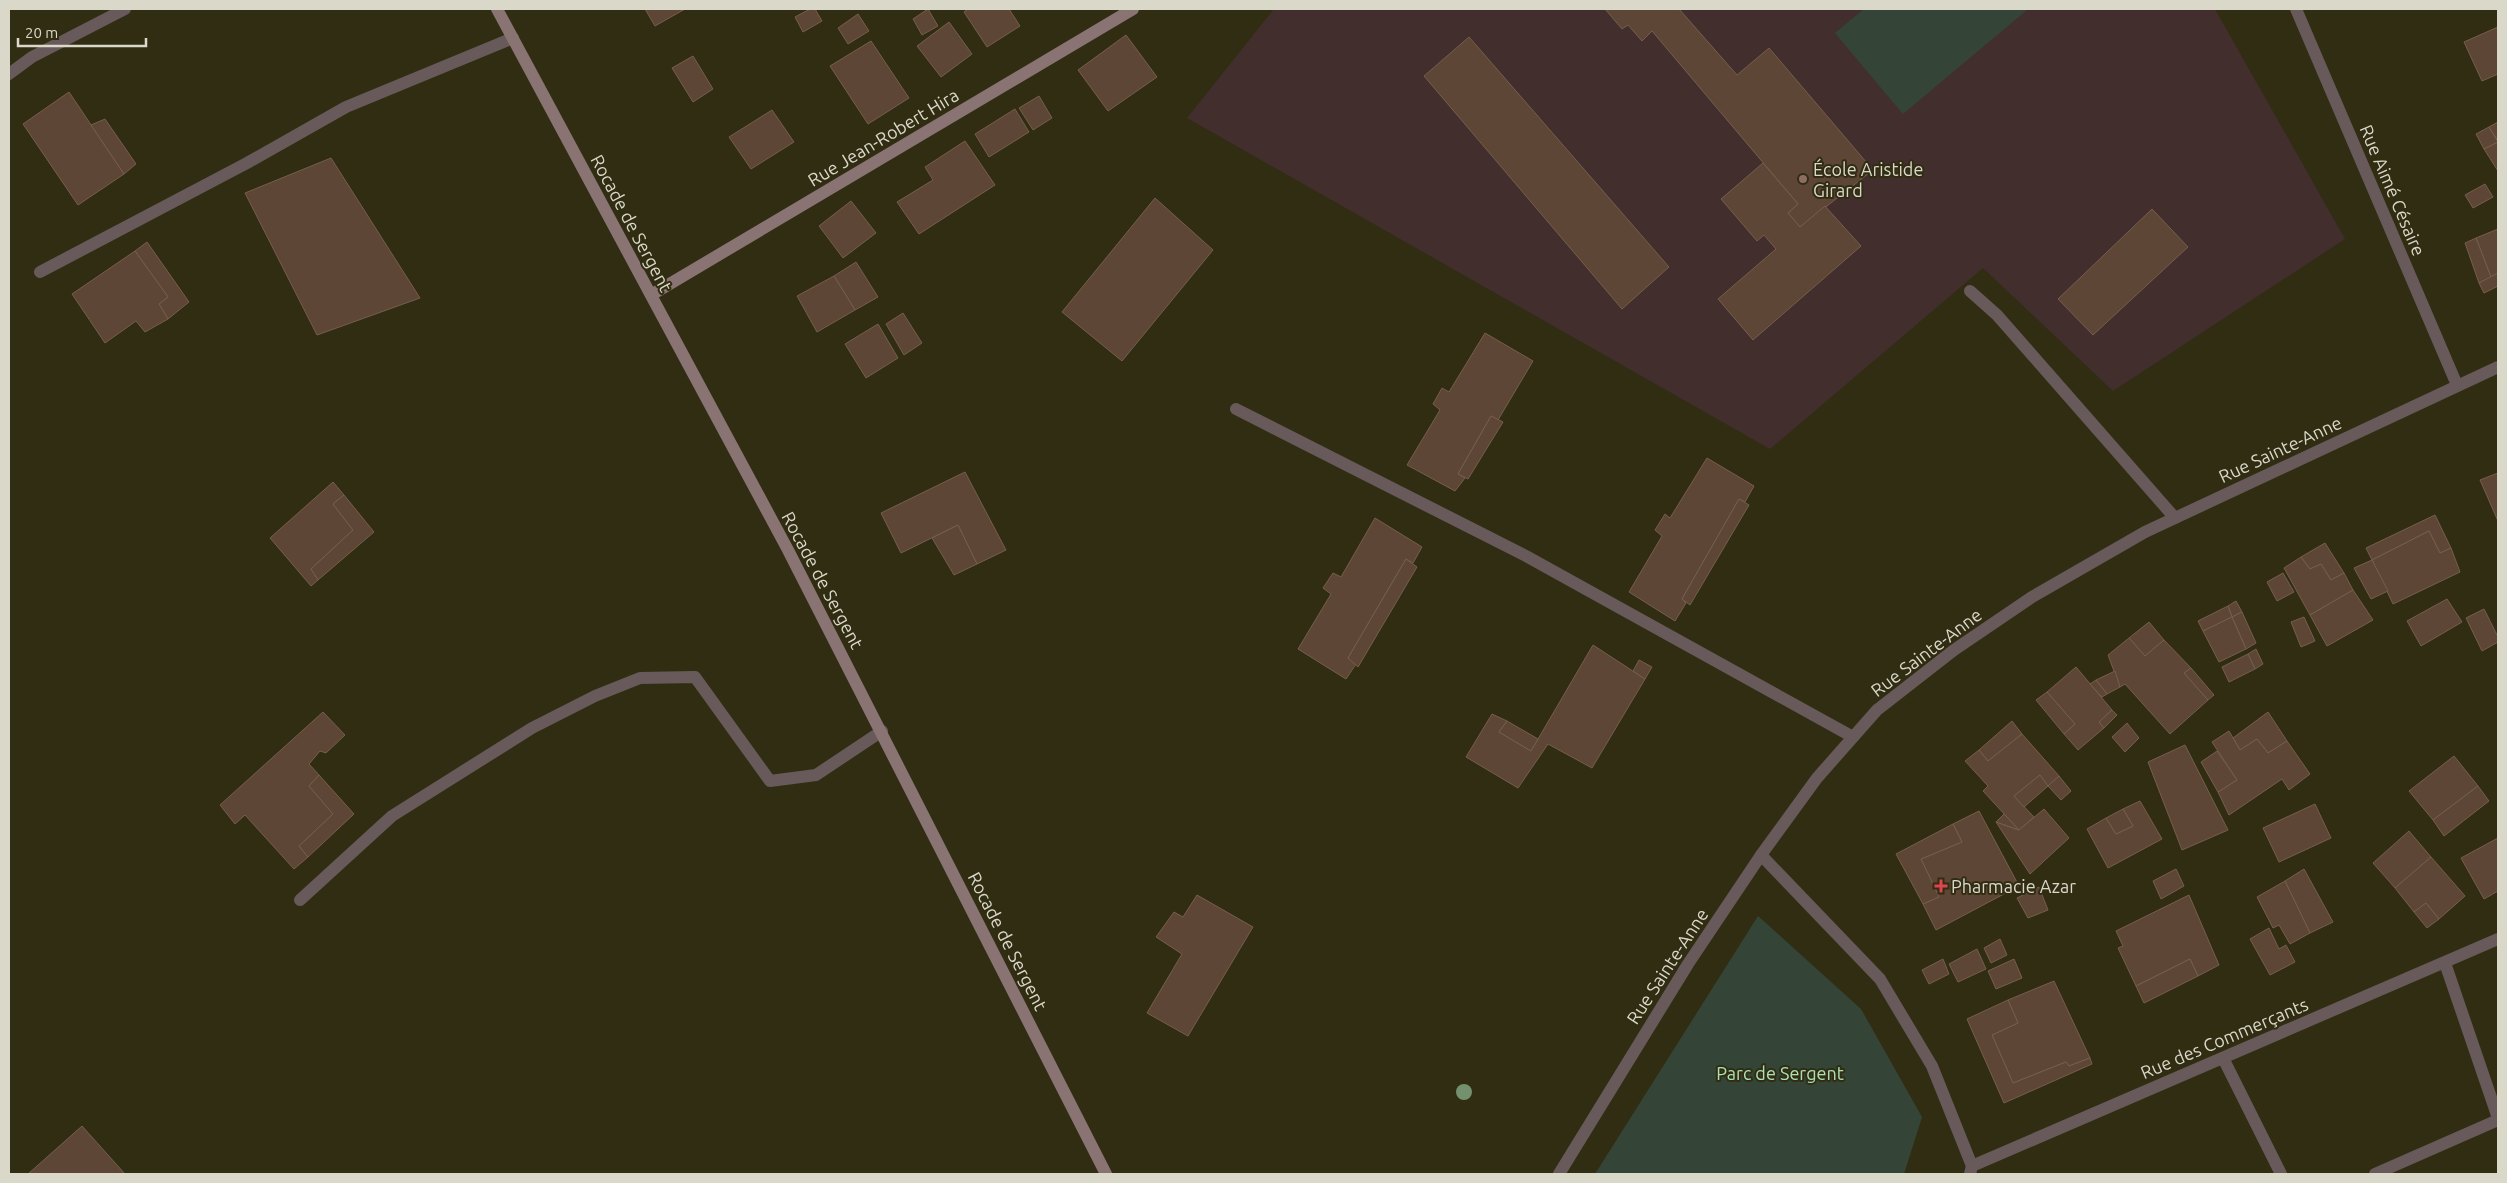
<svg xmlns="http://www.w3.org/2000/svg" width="2507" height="1183" viewBox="0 0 2507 1183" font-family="Ubuntu,sans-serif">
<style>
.education{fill:#422e2d}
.green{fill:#344537}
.building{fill:#5d4635;stroke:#765e4c}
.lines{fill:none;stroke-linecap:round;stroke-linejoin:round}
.lane{stroke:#685a5a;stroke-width:12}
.street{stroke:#685a5a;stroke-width:12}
.secondary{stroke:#897373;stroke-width:12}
.tree{fill:#75906c}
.education-dot{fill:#8d6e63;stroke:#312d13;stroke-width:2}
.health-dot{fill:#e0444e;stroke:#312d13;stroke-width:2}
.labels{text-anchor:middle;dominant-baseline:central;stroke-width:4;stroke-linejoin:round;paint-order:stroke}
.street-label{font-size:18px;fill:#dad8c9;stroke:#312d13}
.poi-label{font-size:18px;fill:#dad8c9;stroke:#312d13;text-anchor:start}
.park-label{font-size:18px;fill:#ace1b5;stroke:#312d13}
</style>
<rect width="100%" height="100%" fill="#312d13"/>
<polygon class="education" points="1274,9 2215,9 2345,239 2113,391 1983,268 1770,449 1187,118"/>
<g class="green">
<polygon points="1864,9 2028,9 1903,114 1835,33"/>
<polygon points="1758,916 1861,1009 1922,1117 1904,1174 1595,1174"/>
</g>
<g class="building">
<polygon points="645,9 685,9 655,26"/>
<polygon points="810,9 815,9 822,21 803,32 795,17"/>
<polygon points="928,9 938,26 922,35 913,19"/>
<polygon points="968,9 1009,9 1020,26 987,47 964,12"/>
<polygon points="1605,9 1679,9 1737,75 1769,48 1873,170 1800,227 1788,213 1798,204 1652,31 1642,41 1628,25 1622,29"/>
<polygon points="858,14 869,31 848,44 838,28"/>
<polygon points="949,22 972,54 941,77 917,46"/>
<polygon points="2498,27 2498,74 2482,81 2464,42"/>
<polygon points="1126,35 1157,77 1108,111 1078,70"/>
<polygon points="1469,37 1669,267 1622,309 1424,76"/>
<polygon points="871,41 909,98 868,124 830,66"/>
<polygon points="693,56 713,89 693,102 672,68"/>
<polygon points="69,92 124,174 78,205 23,124"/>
<polygon points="1039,96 1052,118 1033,130 1019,108"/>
<polygon points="1015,109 1029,132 989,157 975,134"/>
<polygon points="772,110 794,142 751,169 729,137"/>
<polygon points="105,119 136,164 124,174 91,125"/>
<polygon points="2498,122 2498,141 2489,127"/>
<polygon points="2489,127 2498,142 2484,149 2476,134"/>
<polygon points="965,141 995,185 919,234 897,202 933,180 925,167"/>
<polygon points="2498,142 2498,171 2484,149"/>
<polygon points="331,158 420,298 317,335 245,193"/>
<polygon points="1763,163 1798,204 1788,213 1800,227 1825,206 1861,246 1753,340 1718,299 1776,249 1764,235 1757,241 1721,199"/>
<polygon points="2485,184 2493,197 2473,208 2465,195"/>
<polygon points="1155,198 1213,250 1122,361 1062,312"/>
<polygon points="851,201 876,233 843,258 819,226"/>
<polygon points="2152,209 2188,247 2093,335 2058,299"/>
<polygon points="2498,229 2498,273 2491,277 2476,238"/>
<polygon points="2476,238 2491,277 2479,283 2465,243"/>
<polygon points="147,242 189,302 168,319 159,304 168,297 135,251"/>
<polygon points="135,251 168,297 159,304 168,319 145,332 136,321 105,343 72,294"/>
<polygon points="856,262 878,297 855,310 834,276"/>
<polygon points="2498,273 2498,286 2484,293 2479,283"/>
<polygon points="834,276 855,310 817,332 797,296"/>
<polygon points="903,313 922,343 904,355 886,324"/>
<polygon points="878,324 898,358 866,378 845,344"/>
<polygon points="1485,333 1533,361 1498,420 1491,416 1458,474 1465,478 1455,491 1407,465 1440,410 1433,404 1442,388 1449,392"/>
<polygon points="1491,416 1503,422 1468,479 1458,474"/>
<polygon points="1707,458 1754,486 1745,502 1739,499 1682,599 1686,603 1675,621 1629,592 1662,536 1655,530 1665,514 1670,518"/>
<polygon points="965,472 1006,550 977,564 958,525 901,553 881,513"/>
<polygon points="2498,473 2498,521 2480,480"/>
<polygon points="333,482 344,495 333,504 353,530 311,569 318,580 311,586 270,538"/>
<polygon points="344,495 374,532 318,580 311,569 353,530 333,504"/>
<polygon points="1739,499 1749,505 1690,605 1682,599"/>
<polygon points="2435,515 2451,548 2440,553 2429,531 2372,560 2366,548"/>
<polygon points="1375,518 1422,547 1413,563 1406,559 1348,658 1356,664 1346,679 1298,649 1331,594 1323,588 1333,573 1341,577"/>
<polygon points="958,525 977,564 954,575 932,538"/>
<polygon points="2429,531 2440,553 2451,548 2460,572 2393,604 2372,560"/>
<polygon points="2325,543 2344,573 2331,580 2321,564 2310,569 2301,557"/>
<polygon points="2301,557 2310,569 2321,564 2331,580 2344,573 2353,590 2310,615 2284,568"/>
<polygon points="1406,559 1417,567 1358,667 1348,658"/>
<polygon points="2372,560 2388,591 2371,599 2354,568"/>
<polygon points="2283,573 2294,592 2277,601 2267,582"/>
<polygon points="2353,590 2373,620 2327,646 2310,615"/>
<polygon points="2447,599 2462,622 2421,646 2407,621"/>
<polygon points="2236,601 2242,612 2232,617 2228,606"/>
<polygon points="2228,606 2232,617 2203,631 2198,621"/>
<polygon points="2484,609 2498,637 2498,642 2482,651 2466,618"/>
<polygon points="2242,612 2256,643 2246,649 2232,617"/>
<polygon points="2232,617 2246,649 2219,662 2203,631"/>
<polygon points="2304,617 2315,641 2301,647 2291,622"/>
<polygon points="2149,622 2164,640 2145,656 2129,638"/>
<polygon points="2129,638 2145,656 2164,640 2191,668 2184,673 2208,700 2170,734 2125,684 2120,687 2108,655"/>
<polygon points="1593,645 1645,679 1592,768 1548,744 1518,788 1466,757 1492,714 1507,721 1499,732 1531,751"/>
<polygon points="2256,649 2263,664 2255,669 2248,654"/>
<polygon points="2248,654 2255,669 2229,682 2222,667"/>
<polygon points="1639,660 1652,667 1645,679 1633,671"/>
<polygon points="2076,667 2112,710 2099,722 2104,728 2078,750 2064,734 2075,724 2047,692"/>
<polygon points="2191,668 2214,695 2208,700 2184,673"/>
<polygon points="2115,671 2120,687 2107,694 2096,680"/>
<polygon points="2096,680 2107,694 2102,697 2090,684"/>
<polygon points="2047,692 2075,724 2064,734 2036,700"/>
<polygon points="2112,710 2117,715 2104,728 2099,722"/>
<polygon points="323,712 345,735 326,753 320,751 309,764 319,775 309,786 333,814 299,846 308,857 294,869 245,815 235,824 220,805"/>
<polygon points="2268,712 2287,741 2268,753 2257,739 2240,750 2233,738"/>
<polygon points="1507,721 1538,739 1531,751 1499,732"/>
<polygon points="2012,721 2022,734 1988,761 1979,750"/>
<polygon points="2127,723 2139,738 2125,752 2112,737"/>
<polygon points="2229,731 2240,750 2257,739 2268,753 2287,741 2310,774 2289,790 2282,779 2229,815 2218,792 2237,780 2212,742"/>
<polygon points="2022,734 2059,776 2048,786 2040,775 2014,796 2034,817 2019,830 1983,791 1988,786 1965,761 1979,750 1988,761"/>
<polygon points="2185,745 2228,830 2182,850 2148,762"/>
<polygon points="2217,751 2237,780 2218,792 2201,762"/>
<polygon points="2454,756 2478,786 2433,820 2409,791"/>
<polygon points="319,775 354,814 308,857 299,846 333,814 309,786"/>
<polygon points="2040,775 2048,786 2024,807 2014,796"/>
<polygon points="2059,776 2071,791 2061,800 2048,786"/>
<polygon points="2478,786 2489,801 2444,836 2433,820"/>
<polygon points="2140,801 2162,839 2108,868 2087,829 2106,818 2116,834 2133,826 2123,809"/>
<polygon points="2315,804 2331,838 2279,862 2263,828"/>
<polygon points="2044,809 2069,838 2030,874 1996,822 2019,830"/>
<polygon points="2123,809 2133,826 2116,834 2106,818"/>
<polygon points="1979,811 2019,886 1936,930 1923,904 1939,897 1921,859 1962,842 1953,824"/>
<polygon points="2004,814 2019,830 1996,822"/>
<polygon points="1953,824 1962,842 1921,859 1939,897 1923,904 1896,854"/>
<polygon points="2409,831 2431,857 2395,888 2373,863"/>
<polygon points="2498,838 2498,891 2484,899 2461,858"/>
<polygon points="2431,857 2465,896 2439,919 2426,903 2414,912 2395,888"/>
<polygon points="2176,869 2184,886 2161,899 2153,881"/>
<polygon points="2304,869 2333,922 2310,933 2285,881"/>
<polygon points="2285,881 2310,933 2290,944 2279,925 2273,928 2257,897"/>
<polygon points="2039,887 2048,910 2028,918 2017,898"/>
<polygon points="1197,895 1253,927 1188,1036 1147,1013 1182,954 1156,937 1174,912 1183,917"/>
<polygon points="2189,895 2219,965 2198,976 2190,959 2136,986 2118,948 2123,946 2116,931"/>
<polygon points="2426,903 2439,919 2427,928 2414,912"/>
<polygon points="2269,928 2279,949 2286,945 2295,962 2270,975 2250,939"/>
<polygon points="2000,939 2007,955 1991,963 1984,948"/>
<polygon points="1977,949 1986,969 1958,982 1949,964"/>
<polygon points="1943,959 1949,974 1929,984 1922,970"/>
<polygon points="2014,959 2022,978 1996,989 1988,971"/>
<polygon points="2190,959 2198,976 2144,1003 2136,986"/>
<polygon points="2054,981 2090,1058 2069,1066 2066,1062 2013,1083 1992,1035 2018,1023 2008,1000"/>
<polygon points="2008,1000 2018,1023 1992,1035 2013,1083 2066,1062 2069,1066 2090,1058 2092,1064 2004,1103 1967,1019"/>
<polygon points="82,1126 125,1174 28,1174"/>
</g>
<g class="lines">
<g class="lane">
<polyline points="9,74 32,57 125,9"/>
<polyline points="40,272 247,163 346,107 513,38"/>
<polyline points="1970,291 1997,315 2175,518"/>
<polyline points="300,900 392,816 532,728 595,696 640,678 695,677 770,781 816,775 882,731"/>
</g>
<g class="street">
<polyline points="2296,9 2457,385"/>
<polyline points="1236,409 1526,556 1853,737"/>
<polyline points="1761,855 1880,979 1932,1066 1972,1166"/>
<polyline points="2445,963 2498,1118"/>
<polyline points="2223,1058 2281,1174"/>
<polyline points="1559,1174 1688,964 1761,855 1817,778 1877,710 1954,650 2032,597 2145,532 2498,367"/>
<polyline points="1970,1174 1972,1166 2498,939"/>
<polyline points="2375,1174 2498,1120"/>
</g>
<g class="secondary">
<polyline points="497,9 788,550 1106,1174"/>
<polyline points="651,295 1133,9"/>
</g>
</g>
<circle class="tree" cx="1464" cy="1092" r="8"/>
<circle class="education-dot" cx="1803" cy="179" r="5"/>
<path class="health-dot" d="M1938.5 878.5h5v5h5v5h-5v5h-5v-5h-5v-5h5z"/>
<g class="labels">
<g class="street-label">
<text transform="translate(883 137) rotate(-31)">Rue Jean-Robert Hira</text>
<text transform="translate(2393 190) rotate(67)">Rue Aimé Césaire</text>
<text transform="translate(632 223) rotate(62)">Rocade de Sergent</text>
<text transform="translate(2280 449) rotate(-25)">Rue Sainte-Anne</text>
<text transform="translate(823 580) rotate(62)">Rocade de Sergent</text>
<text transform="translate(1926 652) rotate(-37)">Rue Sainte-Anne</text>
<text transform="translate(1008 941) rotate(63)">Rocade de Sergent</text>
<text transform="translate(1667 966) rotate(-57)">Rue Sainte-Anne</text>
<text transform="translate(2224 1038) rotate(-23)">Rue des Commerçants</text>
</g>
<g class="poi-label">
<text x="1813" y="169">École Aristide<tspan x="1813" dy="21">Girard</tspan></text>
<text x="1951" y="886">Pharmacie Azar</text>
</g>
<g class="park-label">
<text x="1780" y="1073">Parc de Sergent</text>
</g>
</g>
<rect width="2507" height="1183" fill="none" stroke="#dad8c9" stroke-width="20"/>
<path d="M18 38v8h128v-8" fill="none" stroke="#dad8c9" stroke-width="2.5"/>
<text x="25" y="38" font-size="15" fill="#dad8c9" stroke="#312d13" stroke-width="4" paint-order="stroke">20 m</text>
</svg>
